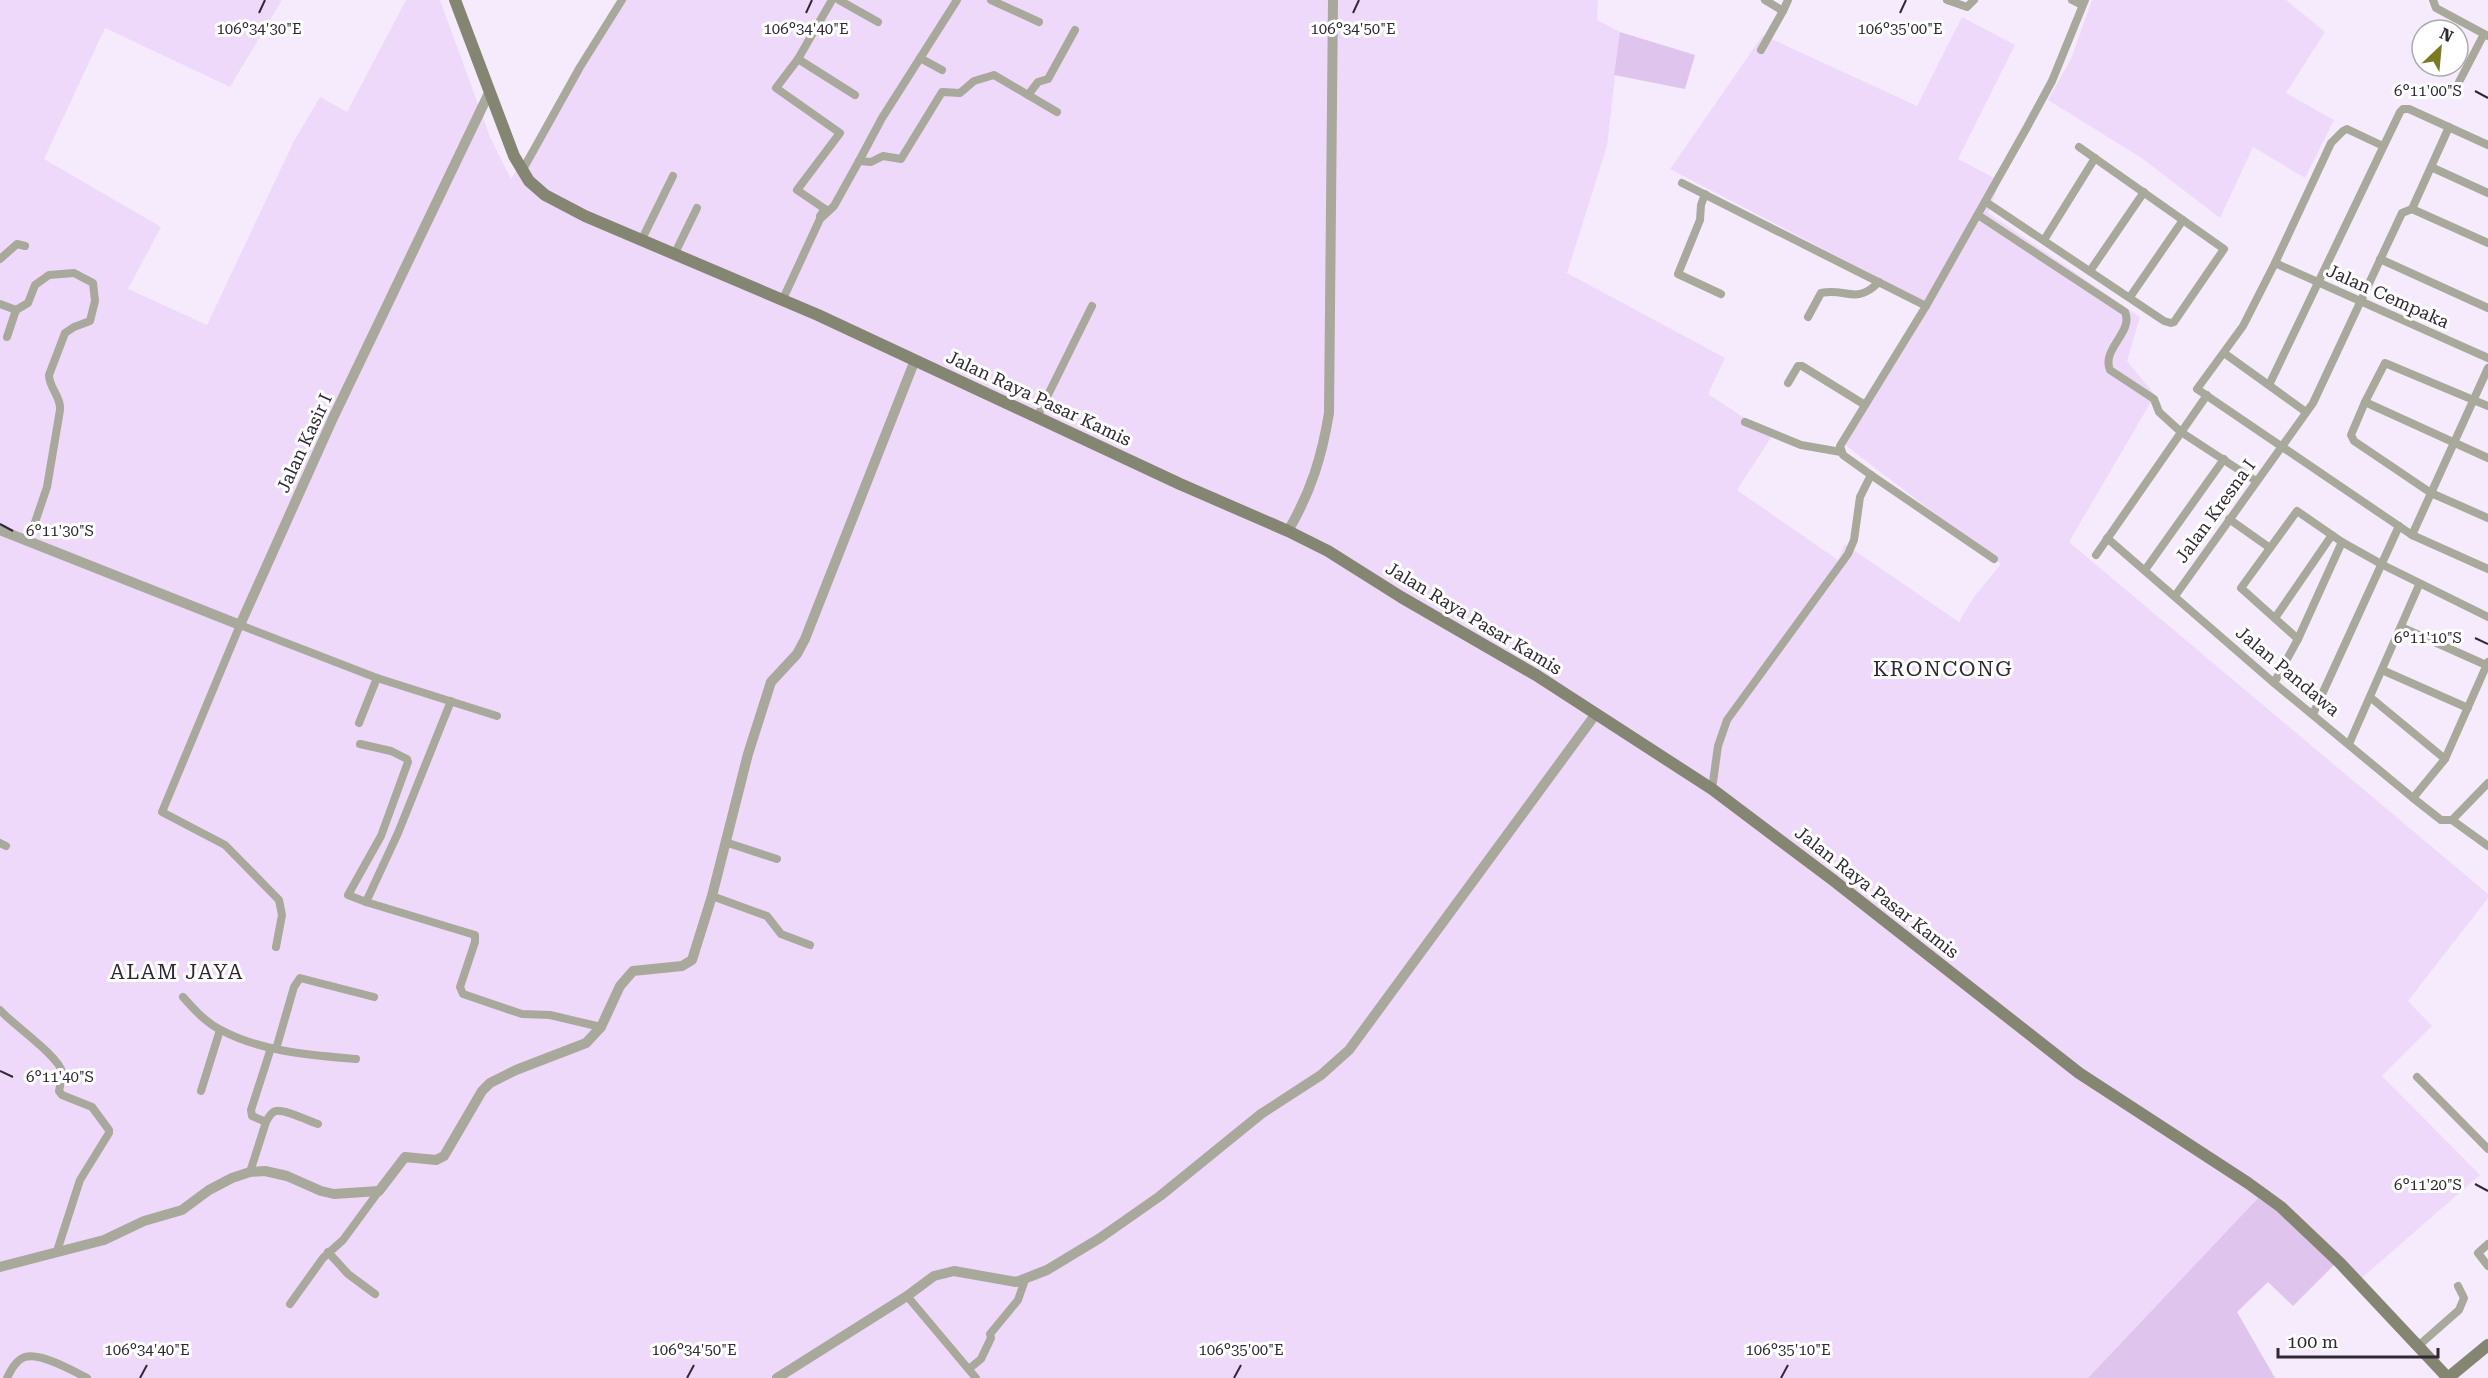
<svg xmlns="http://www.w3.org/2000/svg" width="2488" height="1378" viewBox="0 0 2488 1378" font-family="'Roboto Serif',serif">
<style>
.built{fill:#efd9fb}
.green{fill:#dfc5ee}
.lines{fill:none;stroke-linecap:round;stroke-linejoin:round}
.minor{stroke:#a8a89b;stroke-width:8}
.tertiary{stroke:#a8a89b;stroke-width:10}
.secondary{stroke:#858672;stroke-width:12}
.ticks{fill:none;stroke:#302934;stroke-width:2}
.labels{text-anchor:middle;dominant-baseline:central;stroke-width:6;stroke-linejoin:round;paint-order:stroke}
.street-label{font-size:18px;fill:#302934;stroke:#fff}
.quarter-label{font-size:21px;letter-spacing:1.5px;fill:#302934;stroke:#fff}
.ticks-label{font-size:15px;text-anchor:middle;fill:#302934;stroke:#fff;stroke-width:6;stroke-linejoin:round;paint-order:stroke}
</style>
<rect width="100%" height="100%" fill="#f5ebfc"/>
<g class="built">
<polygon points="0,0 282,0 230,87 105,28 44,159 161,227 128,289 207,325 294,141 320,97 347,112 406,0 440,0 490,137 511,179 622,0 1598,0 1597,20 1620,32 1607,146 1567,273 1725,358 1708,394 1772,436 1737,490 1838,560 1845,544 1959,622 1973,598 2001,564 1845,445 1931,305 1670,169 1763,35 1917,106 1962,17 2015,45 1958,159 2000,181 1988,213 2140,317 2127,361 2155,395 2069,542 2488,894 2488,898 2408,1001 2432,1026 2382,1076 2480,1175 2356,1283 2258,1198 2088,1378 0,1378"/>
<polygon points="2092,0 2286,0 2325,32 2286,93 2334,120 2305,178 2253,147 2220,218 2143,159 2048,100 2071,59"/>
</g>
<g class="green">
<polygon points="1620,32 1695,55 1685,89 1614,75"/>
<polygon points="2258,1198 2300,1227 2336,1263 2293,1306 2268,1282 2237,1312 2275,1378 2088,1378"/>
</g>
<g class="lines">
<g class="minor">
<polyline points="832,0 798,59 855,95"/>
<polyline points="839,0 878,22"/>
<polyline points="991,0 1039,22"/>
<polyline points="1765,0 1783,11 1788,0"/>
<polyline points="1947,0 1967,7 1974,0"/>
<polyline points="2072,0 2082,5"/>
<polyline points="2433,0 2436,8 2488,36"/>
<polyline points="1761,50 1783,11"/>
<polyline points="920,58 942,70"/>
<polyline points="798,59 776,88 840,133 797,190 825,209 820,216"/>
<polyline points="2459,82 2484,34"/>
<polyline points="1028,95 1038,82 1048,79 1075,30"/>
<polyline points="2383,146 2347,129 2343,131 2331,143 2275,263 2243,326 2197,389 2412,535 2488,569"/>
<polyline points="859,161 882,118 957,0"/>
<polyline points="2431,167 2488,193"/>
<polyline points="522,171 580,67 622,0"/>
<polyline points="1682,183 1926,306"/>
<polyline points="1705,194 1701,205 1700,220 1678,274 1721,294"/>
<polyline points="1986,202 2164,321 2171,323 2174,322 2224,249 2079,147"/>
<polyline points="2412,209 2449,127"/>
<path d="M 1978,215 L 2125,312 C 2134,332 2101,349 2110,370 L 2154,399 L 2159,412 L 2181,432 L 2256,481"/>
<polyline points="642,239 673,176"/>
<polyline points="2044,240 2095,158"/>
<polyline points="675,253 697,208"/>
<polyline points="0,259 17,244 25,246"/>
<polyline points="2380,259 2488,308"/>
<polyline points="2275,263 2488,358"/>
<polyline points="2090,271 2144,192"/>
<polyline points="2130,297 2183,220"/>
<polyline points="782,301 820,219 834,206 859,161 871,162 883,156 901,159 942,92 960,93 974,81 994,75 1057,112"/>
<polyline points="0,304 16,310 7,337"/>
<path d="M 16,310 L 28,303 L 35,285 L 49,275 L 74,273 L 93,283 L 95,301 L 90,321 L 74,327 L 65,333 L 49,375 C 49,388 61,396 60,410 L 47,487 L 29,540"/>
<path d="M 1808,317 L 1821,293 C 1846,287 1855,306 1879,282"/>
<polyline points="2224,353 2306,412"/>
<polyline points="1788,383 1798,366 1802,366 1865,405"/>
<polyline points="2269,385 2400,112 2403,109 2409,109 2488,145"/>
<polyline points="2365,402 2488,458"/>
<polyline points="2488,406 2385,363 2365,402 2351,435 2354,441 2431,493 2488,518"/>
<polyline points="1037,417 1092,306"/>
<polyline points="1745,422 1801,445 1841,452"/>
<polyline points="1871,475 1994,559"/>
<polyline points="2229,519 2270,548"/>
<polyline points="2412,535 2488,368"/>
<polyline points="2107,538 2274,683 2413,798 2441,820 2452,820"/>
<polyline points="2096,555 2207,395"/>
<polyline points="2145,570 2224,459"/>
<polyline points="2175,596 2313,403 2402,213 2412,209 2488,243"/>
<polyline points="2275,618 2332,535"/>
<polyline points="2401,627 2486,665"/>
<polyline points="2298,639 2241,588 2297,511 2342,542 2383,565 2488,617"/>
<polyline points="2382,670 2468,708"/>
<polyline points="2274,683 2298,639 2342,542"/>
<polyline points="2370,697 2445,759"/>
<polyline points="451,701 398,833 366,902 475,935 475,942 460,987 463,994 522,1014 550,1015 601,1027"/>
<polyline points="2313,714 2399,526"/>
<polyline points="359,723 377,678"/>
<polyline points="360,744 391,751 407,759 408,762 381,836 348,895 366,902"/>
<polyline points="2349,744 2419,585"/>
<polyline points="1712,789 1718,746 1727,720 1848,554 1854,540 1860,497 1871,475 1843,455 1840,446 1926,306 2026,129 2052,81 2085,0"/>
<polyline points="2413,798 2445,759 2488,662"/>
<polyline points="2452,820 2488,783"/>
<polyline points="2452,820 2488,846"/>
<polyline points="725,842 777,859"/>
<polyline points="0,843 6,846"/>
<polyline points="712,896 767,916 781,934 810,945"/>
<polyline points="276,947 282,915 279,900 225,845 162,812 240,625 377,678 497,716"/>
<path d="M 183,997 C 194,1009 206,1023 221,1030 C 262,1052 311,1055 356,1059"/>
<path d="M 0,1010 C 12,1024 59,1056 62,1072 C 63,1077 60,1085 59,1091 L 62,1095 L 92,1107 L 109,1130 L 109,1133 L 80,1180 L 57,1251"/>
<polyline points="276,1049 294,987 300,978 374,997"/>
<polyline points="2417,1077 2488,1149"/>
<polyline points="201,1091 220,1030"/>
<polyline points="266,1122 252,1116 251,1110 271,1048"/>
<path d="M 250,1172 L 266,1122 C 268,1118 271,1112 276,1111 C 284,1109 309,1121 318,1124"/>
<polyline points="2488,1244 2478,1253 2488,1266"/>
<polyline points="328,1252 348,1274 375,1294"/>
<polyline points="907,1296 976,1378"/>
<polyline points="290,1304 323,1258 343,1240 379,1191"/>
<polyline points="2417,1347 2459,1310 2464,1298 2458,1286"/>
<polyline points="970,1368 981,1359 991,1338 990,1334 1018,1300 1025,1280"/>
<path d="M 7,1378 C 11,1370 16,1360 25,1357 C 40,1352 74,1371 87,1378"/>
</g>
<g class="tertiary">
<polyline points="0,530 240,625 333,418 489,93"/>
<path d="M 1288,531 C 1311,492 1322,456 1329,413 L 1333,0"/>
<polyline points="0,1267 104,1240 144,1221 182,1210 209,1190 232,1178 250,1172 265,1171 287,1176 321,1191 334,1194 379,1191 405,1157 436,1160 444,1156 482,1091 490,1083 516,1070 586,1043 601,1027 620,986 633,971 682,966 692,960 712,896 748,754 771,682 797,654 805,639 915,360"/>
<polyline points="777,1378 907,1296 934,1276 954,1271 1016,1282 1047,1270 1100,1238 1160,1196 1261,1114 1321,1075 1349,1050 1595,715"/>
</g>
<g class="secondary">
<polyline points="455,0 514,156 529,181 545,195 585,216 818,315 1180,484 1288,531 1328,551 1401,597 1536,675 1712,789 1833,880 2079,1073 2248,1183 2281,1207 2340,1263 2448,1378"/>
<polyline points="2448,1378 2488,1345"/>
</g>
</g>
<path class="ticks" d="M 259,13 L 265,0M 806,13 L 812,0M 1353,13 L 1359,0M 1900,13 L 1906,0M 2475,91 L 2488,98M 0,524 L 13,531M 2475,638 L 2488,644M 0,1071 L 13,1077M 2475,1184 L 2488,1191M 140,1378 L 147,1365M 687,1378 L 694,1365M 1234,1378 L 1241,1365M 1781,1378 L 1788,1365"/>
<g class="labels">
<g class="street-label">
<text transform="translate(2388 296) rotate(24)">Jalan Cempaka</text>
<text transform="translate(1039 398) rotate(25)">Jalan Raya Pasar Kamis</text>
<text transform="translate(304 443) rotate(-65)">Jalan Kasir I</text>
<text transform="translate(2215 511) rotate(-54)">Jalan Kresna I</text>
<text transform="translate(1474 618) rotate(31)">Jalan Raya Pasar Kamis</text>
<text transform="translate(2288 671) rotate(40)">Jalan Pandawa</text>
<text transform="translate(1877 892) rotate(38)">Jalan Raya Pasar Kamis</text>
</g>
<g class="quarter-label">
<text x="1943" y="669">KRONCONG</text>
<text x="177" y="972">ALAM JAYA</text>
</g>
</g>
<g class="ticks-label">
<text x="259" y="34">106°34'30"E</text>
<text x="806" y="34">106°34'40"E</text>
<text x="1353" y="34">106°34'50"E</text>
<text x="1900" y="34">106°35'00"E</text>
<text x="2428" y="96">6°11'00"S</text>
<text x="60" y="536">6°11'30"S</text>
<text x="2428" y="643">6°11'10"S</text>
<text x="60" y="1082">6°11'40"S</text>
<text x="2428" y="1190">6°11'20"S</text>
<text x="147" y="1355">106°34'40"E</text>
<text x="694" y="1355">106°34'50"E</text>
<text x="1241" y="1355">106°35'00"E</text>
<text x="1788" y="1355">106°35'10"E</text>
</g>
<g transform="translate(2440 48) rotate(26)"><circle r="28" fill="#ffffff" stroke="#aca9ae" stroke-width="1.5"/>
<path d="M0-4.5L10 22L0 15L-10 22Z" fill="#7b7a21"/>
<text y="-9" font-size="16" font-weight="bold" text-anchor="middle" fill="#302934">N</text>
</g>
<path d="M2278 1348v9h160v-9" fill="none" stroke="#302934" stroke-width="3"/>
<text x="2287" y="1348" font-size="18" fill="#302934" stroke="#ffffff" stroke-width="4.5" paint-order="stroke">100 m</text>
</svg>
